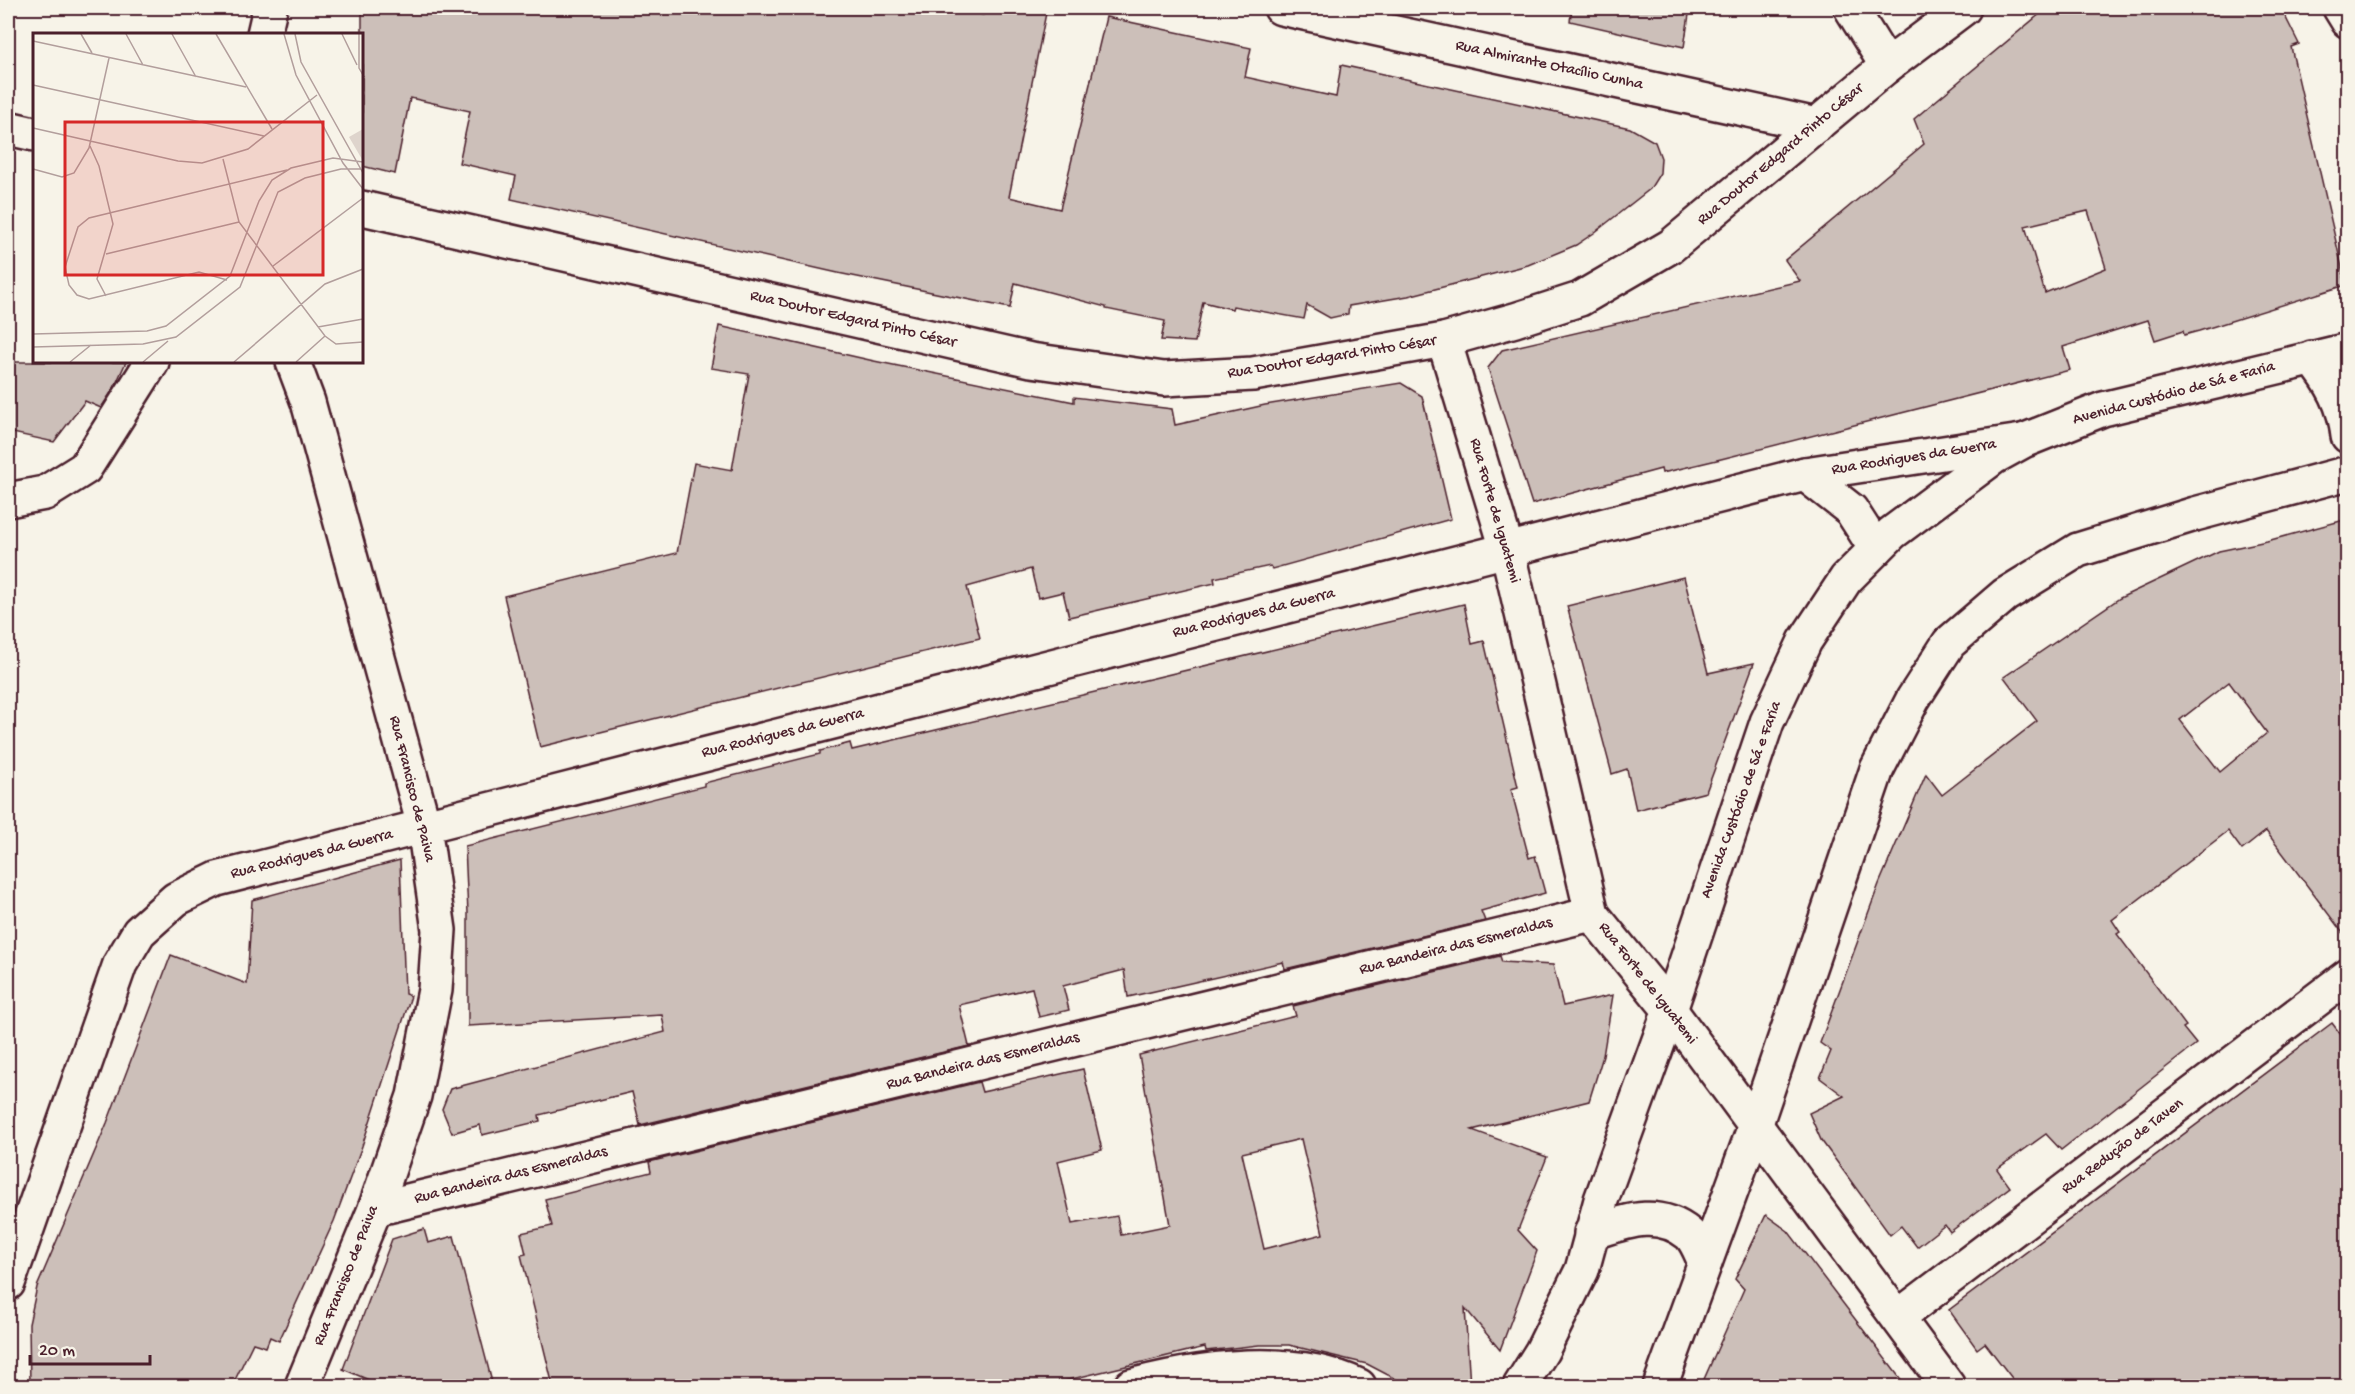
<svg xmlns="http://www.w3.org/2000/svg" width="2355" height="1394" viewBox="0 0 2355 1394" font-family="'Gochi Hand',sans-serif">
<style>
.building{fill:#ccbfb9;stroke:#4a1f2b;stroke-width:1.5;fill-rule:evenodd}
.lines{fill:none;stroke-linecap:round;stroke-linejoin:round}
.minor-casing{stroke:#4a1f2b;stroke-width:38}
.tertiary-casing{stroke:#4a1f2b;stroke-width:38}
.primary-casing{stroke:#4a1f2b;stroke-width:38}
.minor{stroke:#f7f3e8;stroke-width:33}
.tertiary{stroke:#f7f3e8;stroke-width:33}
.primary{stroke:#f7f3e8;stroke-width:33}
.labels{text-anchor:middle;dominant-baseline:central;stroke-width:4.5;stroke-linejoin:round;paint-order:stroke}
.street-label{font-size:16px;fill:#4a1f2b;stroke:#f7f3e8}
.inset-road{fill:none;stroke:#b29e9c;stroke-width:1.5}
.view{fill:#d62828;fill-opacity:0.15;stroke:#d62828;stroke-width:3}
.inset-edge{fill:none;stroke:#4a1f2b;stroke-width:3}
</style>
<rect width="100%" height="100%" fill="#f7f3e8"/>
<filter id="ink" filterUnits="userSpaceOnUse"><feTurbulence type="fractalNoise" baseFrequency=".0167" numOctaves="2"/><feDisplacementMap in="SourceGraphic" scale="12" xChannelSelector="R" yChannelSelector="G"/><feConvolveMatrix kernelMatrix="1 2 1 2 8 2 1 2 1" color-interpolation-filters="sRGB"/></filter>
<g filter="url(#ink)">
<g class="building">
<polygon points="362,8 945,8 983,15 985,8 1047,8 1009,197 1060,209 1106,17 1251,48 1245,77 1336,97 1341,65 1630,128 1655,142 1661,158 1660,173 1650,189 1594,233 1576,245 1528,265 1408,296 1349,306 1348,314 1330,318 1307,305 1304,319 1233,306 1232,309 1203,302 1195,342 1161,340 1165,321 1106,309 1106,307 1015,283 1010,308 838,273 511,199 516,176 459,163 470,111 410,98 395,174 362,166"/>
<polygon points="1572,8 1690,8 1684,47 1570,21"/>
<path d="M 2047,8 L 2281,8 L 2299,44 L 2291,47 L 2346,285 L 2199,331 L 2184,335 L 2183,331 L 2155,340 L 2148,320 L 2063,347 L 2070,370 L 1721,459 L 1662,473 L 1661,469 L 1532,504 L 1488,368 L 1502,350 L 1800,281 L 1785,260 L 1924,144 L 1914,119 ZM 2088,211 L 2106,268 L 2045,293 L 2025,226 Z"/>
<polygon points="719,326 874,361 1074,402 1074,397 1172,409 1175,425 1265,405 1401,383 1422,396 1451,519 1272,569 1270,566 1214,578 1215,583 1069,617 1063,592 1038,598 1031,569 967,587 980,638 540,747 504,596 677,553 694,463 732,470 749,374 711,368"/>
<polygon points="8,362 126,362 114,388 101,408 85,401 54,442 8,432"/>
<path d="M 2348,519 L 2348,940 L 2266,831 L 2242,850 L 2228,831 L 2112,920 L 2120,932 L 2117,934 L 2186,1026 L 2183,1028 L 2196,1044 L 2061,1150 L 2046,1134 L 1997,1169 L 2010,1187 L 1950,1232 L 1945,1225 L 1917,1247 L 1901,1226 L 1890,1235 L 1821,1140 L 1809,1113 L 1844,1096 L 1820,1078 L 1831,1051 L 1820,1043 L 1879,884 L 1926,774 L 1942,795 L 2037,721 L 2004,677 L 2120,598 L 2219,551 L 2267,541 ZM 2229,682 L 2267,733 L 2220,772 L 2180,720 Z"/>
<polygon points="1684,577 1708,673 1754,663 1706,792 1636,810 1627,769 1612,774 1567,606"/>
<polygon points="1464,604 1472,644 1484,641 1518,787 1511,789 1529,858 1535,856 1545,893 1481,911 1485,921 1285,969 1283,962 1128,997 1124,970 1063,986 1069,1010 1039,1017 1032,988 959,1005 969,1046 640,1125 632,1092 539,1115 540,1121 482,1135 480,1125 452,1133 442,1109 450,1089 665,1032 662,1015 468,1026 468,913 465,846 704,786 704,783 820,754 820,751 850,743 852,750"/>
<polygon points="400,860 405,994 411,996 362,1146 334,1221 279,1341 270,1337 266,1347 253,1343 232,1386 30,1386 29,1324 37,1287 107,1123 171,955 247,984 252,900"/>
<path d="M 1500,956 L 1502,962 L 1553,965 L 1563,1006 L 1613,995 L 1603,1056 L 1589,1101 L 1472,1130 L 1547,1157 L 1518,1230 L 1537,1251 L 1500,1350 L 1465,1308 L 1470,1386 L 1409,1386 L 1367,1364 L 1289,1345 L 1259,1345 L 1206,1351 L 1205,1347 L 1043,1386 L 553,1386 L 521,1255 L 526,1254 L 521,1233 L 552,1226 L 545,1199 L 651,1172 L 649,1162 L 979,1082 L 982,1092 L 1083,1069 L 1102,1150 L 1058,1161 L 1072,1224 L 1117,1216 L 1121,1235 L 1170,1225 L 1139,1055 L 1296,1016 L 1293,1006 ZM 1301,1139 L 1323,1234 L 1264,1249 L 1242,1153 Z"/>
<polygon points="2332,1023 2348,1044 2348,1376 2332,1386 2018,1386 1985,1343 1977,1349 1949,1310"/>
<polygon points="1766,1215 1788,1231 1906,1386 1701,1386 1744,1289 1735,1279"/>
<polygon points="424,1229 428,1243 454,1236 493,1386 383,1386 343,1369 392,1239"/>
</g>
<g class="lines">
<defs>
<g id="minor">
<polyline points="1281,8 1817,125"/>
<polyline points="1851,8 1887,66"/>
<polyline points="264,34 270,8"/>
<polyline points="8,128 34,134"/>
<polyline points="362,208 1031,360 1164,379 1253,374 1444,340 1515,320 1580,299 1671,246 1887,66 1964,8"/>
<polyline points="1444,340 1507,549 1592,914 1670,1010 1948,1386"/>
<polyline points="293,362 308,402 424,826 439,930 435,990 414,1096 375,1209 302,1386"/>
<polyline points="1805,474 1851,510 1876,549"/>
<polyline points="8,500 45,493 85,468 152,362"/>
<polyline points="375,1209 1592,914"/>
<polyline points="8,1283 120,964 139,932 176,899 217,879 1805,474 2022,441"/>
<polyline points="1898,1317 2348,976"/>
<path d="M 1131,1386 C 1200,1368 1292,1354 1359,1386"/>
</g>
<g id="tertiary">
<path d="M 2312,358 C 2332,382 2345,405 2348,436"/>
<path d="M 1591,1233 C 1625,1222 1657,1208 1689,1234 C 1696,1240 1701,1254 1705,1262"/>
<polyline points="1520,1386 1542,1351 1582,1270 1601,1200 1670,1010 1767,722 1805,641 1846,579 1892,533 1994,457 2023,441 2103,409 2348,350"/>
<polyline points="1660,1386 1755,1126 1877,769 1913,699 1949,643 2005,595 2078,550 2195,514 2348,473"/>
</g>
<polyline id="primary" points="2340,8 2348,21"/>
</defs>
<use href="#minor" class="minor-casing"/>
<use href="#tertiary" class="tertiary-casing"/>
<use href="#primary" class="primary-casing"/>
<use href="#minor" class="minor"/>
<use href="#tertiary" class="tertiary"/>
<use href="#primary" class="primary"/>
</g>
</g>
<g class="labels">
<g class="street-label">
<text transform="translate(1549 66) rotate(12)">Rua Almirante Otacílio Cunha</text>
<text transform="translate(1781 155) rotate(-40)">Rua Doutor Edgard Pinto César</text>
<text transform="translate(853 320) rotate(13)">Rua Doutor Edgard Pinto César</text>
<text transform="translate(1332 358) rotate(-9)">Rua Doutor Edgard Pinto César</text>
<text transform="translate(2174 394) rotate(-15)">Avenida Custódio de Sá e Faria</text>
<text transform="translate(1914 458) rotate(-9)">Rua Rodrigues da Guerra</text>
<text transform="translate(1494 511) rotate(74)">Rua Forte de Iguatemi</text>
<text transform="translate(1254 614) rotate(-14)">Rua Rodrigues da Guerra</text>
<text transform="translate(783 734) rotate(-14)">Rua Rodrigues da Guerra</text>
<text transform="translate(411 789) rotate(76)">Rua Francisco de Paiva</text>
<text transform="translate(1742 800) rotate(-70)">Avenida Custódio de Sá e Faria</text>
<text transform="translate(312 855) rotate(-14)">Rua Rodrigues da Guerra</text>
<text transform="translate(1456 947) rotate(-14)">Rua Bandeira das Esmeraldas</text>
<text transform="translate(1647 984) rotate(52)">Rua Forte de Iguatemi</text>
<text transform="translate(983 1062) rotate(-14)">Rua Bandeira das Esmeraldas</text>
<text transform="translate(2123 1147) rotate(-37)">Rua Redução de Taven</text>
<text transform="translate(511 1176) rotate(-14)">Rua Bandeira das Esmeraldas</text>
<text transform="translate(347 1276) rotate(-68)">Rua Francisco de Paiva</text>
</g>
</g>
<g transform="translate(33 33)">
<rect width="330" height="330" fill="#f7f3e8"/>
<path d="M 330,96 L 330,128 L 316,104 Z" fill="#ded4cc"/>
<path class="inset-road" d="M 48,1 L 59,20M 93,1 L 110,32M 139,1 L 163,44M 183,1 L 239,96M 251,1 L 263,42 L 310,130 L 330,156M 262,1 L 268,29 L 330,140M 309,1 L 324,32M 326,1 L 326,35 L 330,42M 0,8 L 213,54M 0,52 L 231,103M 0,95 L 145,128 L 169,130 L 215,116 L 284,62M 57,113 L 66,133 L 80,191 L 64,246 L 73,263M 190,126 L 206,189 L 292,303 L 303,311 L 330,309M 0,136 L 29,144 L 41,140 L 56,115 L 76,25M 73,221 L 206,189M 240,233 L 330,165M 194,247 L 166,239 L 56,266 L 44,262 L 36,252 L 32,234 L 45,194 L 56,185 L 254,137M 285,294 L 330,286M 0,301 L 114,298 L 133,293 L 197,243 L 226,168 L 239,147 L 258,135 L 300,125 L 330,129M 0,314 L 110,311 L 143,304 L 207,254 L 245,159 L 272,145 L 308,136 L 328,136M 37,329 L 58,312M 110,329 L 135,308M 201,329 L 292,251 L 330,236M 263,329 L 292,303"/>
<path class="view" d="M 32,89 L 290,89 L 290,242 L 32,242 Z"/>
<rect width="330" height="330" class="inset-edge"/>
</g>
<rect width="2355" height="1394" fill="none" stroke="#f7f3e8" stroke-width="30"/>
<rect x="15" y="15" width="2325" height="1364" fill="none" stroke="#4a1f2b" stroke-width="2" filter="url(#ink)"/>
<path d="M30 1355v9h120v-9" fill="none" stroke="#4a1f2b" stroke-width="3"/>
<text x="39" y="1355" font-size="18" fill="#4a1f2b" stroke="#f7f3e8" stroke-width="4.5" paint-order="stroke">20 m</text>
</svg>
